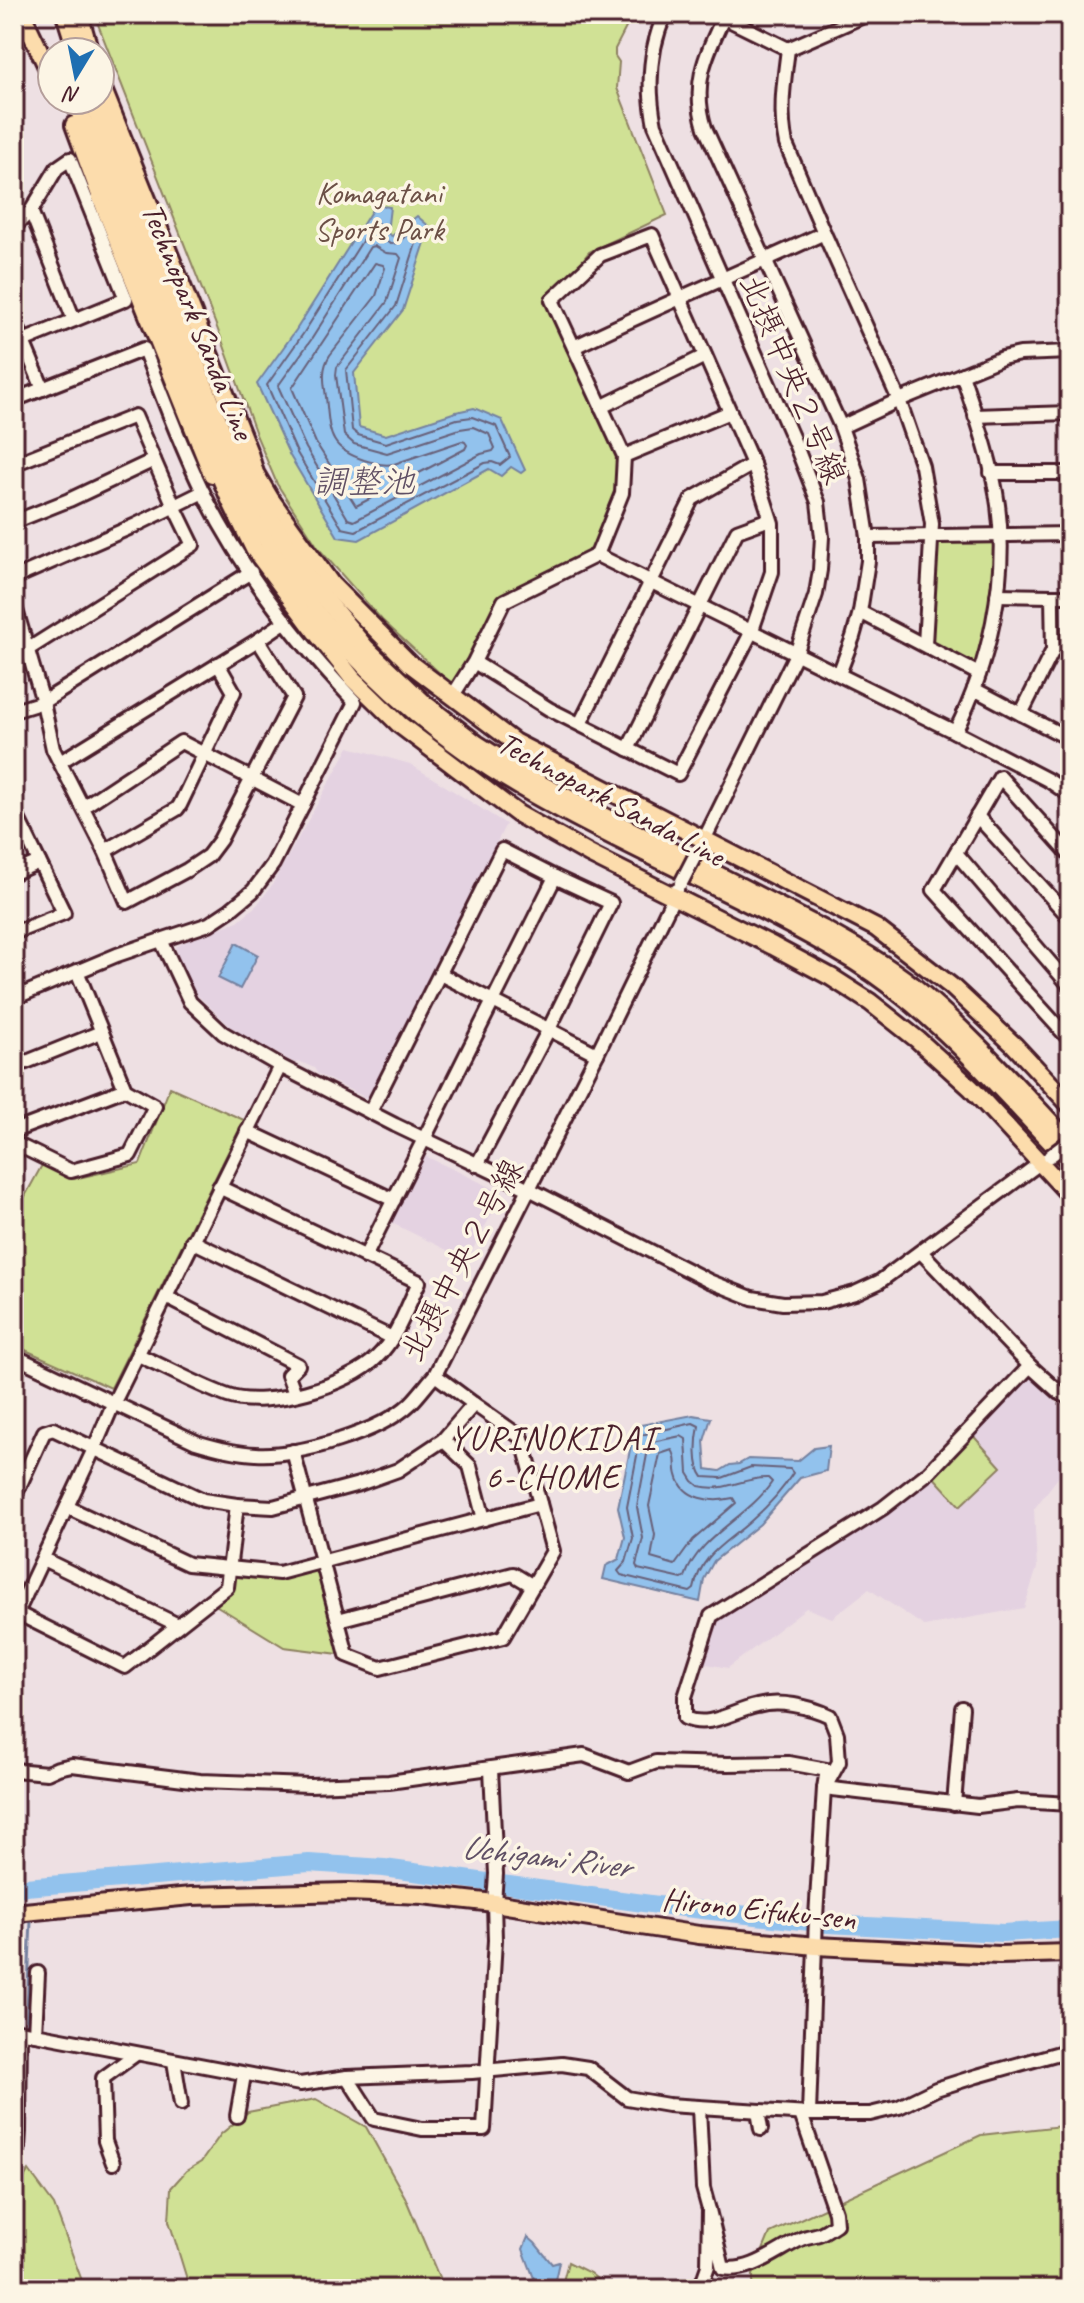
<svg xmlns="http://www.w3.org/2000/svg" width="1084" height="2303" viewBox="0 0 1084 2303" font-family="Caveat,'Klee One',sans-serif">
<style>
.built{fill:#e4d2e1}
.green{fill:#d0e195;stroke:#8d8060;stroke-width:2}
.water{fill:#92c2ed;stroke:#75819f;stroke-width:2}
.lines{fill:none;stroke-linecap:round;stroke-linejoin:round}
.shore{stroke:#676079;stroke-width:2}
.stream{stroke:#75819f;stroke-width:3}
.river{stroke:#92c2ed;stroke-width:18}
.minor-casing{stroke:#4a1f2b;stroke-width:18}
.major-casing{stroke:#4a1f2b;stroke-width:22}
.minor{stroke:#fcf5e5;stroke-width:12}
.major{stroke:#fcdcac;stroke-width:16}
.minor-bridge-casing{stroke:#4a1f2b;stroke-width:18;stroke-linecap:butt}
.minor-bridge{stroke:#fcf5e5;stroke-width:12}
.labels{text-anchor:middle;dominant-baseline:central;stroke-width:7;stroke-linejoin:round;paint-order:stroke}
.park-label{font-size:32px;fill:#6c5046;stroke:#fcf5e5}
.street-label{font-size:32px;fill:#4a1f2b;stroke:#fcf5e5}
.water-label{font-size:34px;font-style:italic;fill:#605065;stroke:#fcf5e5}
.neighbourhood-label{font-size:34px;letter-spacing:2px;fill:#4a1f2b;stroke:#fcf5e5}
</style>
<rect width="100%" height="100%" fill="#eee0e3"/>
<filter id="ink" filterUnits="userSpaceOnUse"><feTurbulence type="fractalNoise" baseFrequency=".0125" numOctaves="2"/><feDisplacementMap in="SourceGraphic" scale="16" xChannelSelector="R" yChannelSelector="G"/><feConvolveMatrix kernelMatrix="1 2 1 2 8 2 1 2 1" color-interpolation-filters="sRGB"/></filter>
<g filter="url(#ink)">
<g class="built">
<polygon points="349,747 410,764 506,824 368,1099 318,1074 314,1068 301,1062 295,1063 287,1059 233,1029 194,992 179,961 176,947 190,939 238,921 257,905 272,885"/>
<polygon points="423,1155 503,1193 467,1260 390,1222"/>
<polygon points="1026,1370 1070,1416 1070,1462 1034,1509 1037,1568 1024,1608 924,1626 869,1589 832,1618 806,1608 728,1668 696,1662 711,1616 929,1472"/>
</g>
<g class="green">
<polygon points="94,14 633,14 615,49 615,56 619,62 617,88 667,215 589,252 552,300 624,456 622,493 597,555 504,601 457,689 382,620 319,549 277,484 257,437 223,343"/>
<polygon points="1000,534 997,595 979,674 925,644 931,536"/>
<polygon points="170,1087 244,1120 111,1388 14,1345 14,1208 18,1209 42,1165 74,1179 140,1164"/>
<polygon points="969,1431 1001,1467 960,1506 929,1472"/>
<polygon points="323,1563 347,1655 284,1647 209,1601 227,1587 229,1568 279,1573"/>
<polygon points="316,2099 366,2127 405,2197 444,2289 190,2289 169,2221 171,2188 186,2171 201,2162 221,2134 248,2112"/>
<polygon points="1070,2125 1070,2289 753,2289 753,2275 770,2233 981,2135"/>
<polygon points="29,2171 54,2205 85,2289 14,2289 14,2193"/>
<polygon points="568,2262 590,2273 609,2289 561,2289"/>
</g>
<g class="water">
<polygon points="375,205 390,207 387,233 392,236 417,216 430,227 403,310 354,373 359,427 386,435 456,412 474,408 502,420 525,470 521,473 511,467 501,476 489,469 359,540 338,537 290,456 257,384 296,330"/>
<polygon points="236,943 258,955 240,989 218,978"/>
<polygon points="693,1415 711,1418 704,1441 706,1469 720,1471 730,1465 739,1464 748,1459 798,1461 814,1448 829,1446 826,1471 800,1478 760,1524 714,1561 704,1579 700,1602 603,1579 606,1566 619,1559 625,1537 618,1507 635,1426"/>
<polygon points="528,2237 535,2243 552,2264 559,2262 553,2289 538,2289 523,2249"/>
</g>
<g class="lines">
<g class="shore">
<polygon points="376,222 380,225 381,237 390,244 397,243 414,229 418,230 419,234 396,306 346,370 352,430 358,435 386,443 457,419 472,417 496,426 510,457 500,465 492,462 485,463 356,531 342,528 297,453 267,385 303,334 373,224"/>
<polygon points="374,246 386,253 398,254 401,258 387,302 337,367 336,375 344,435 354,444 387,453 460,429 473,427 489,434 495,448 493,451 481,454 354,521 348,519 306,448 278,386 311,340 370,247"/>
<path d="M 375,263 L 383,265 L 385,268 L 376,296 L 330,355 C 321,369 324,382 326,397 C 330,432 327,448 364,460 C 375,463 383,466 394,464 L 462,441 L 465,442 L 467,445 L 465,449 L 356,506 L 316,443 L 292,388 Z"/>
<path d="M 693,1423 L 699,1426 C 696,1440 694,1466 703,1477 L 722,1478 L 751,1467 L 790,1469 L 793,1473 C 783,1489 767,1507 752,1520 C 727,1543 701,1553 694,1589 L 690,1592 L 621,1575 L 618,1571 L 626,1562 L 633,1538 L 627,1507 L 641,1435 Z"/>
<path d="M 681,1436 L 686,1439 L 688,1473 L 693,1481 L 699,1486 C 727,1493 741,1477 768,1478 L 772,1482 C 748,1518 699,1535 685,1577 L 682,1579 L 638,1569 L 636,1565 L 643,1538 L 637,1507 L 649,1444 L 652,1442 Z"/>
<path d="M 672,1450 C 678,1458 674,1466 677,1475 C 683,1500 712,1503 733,1498 L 736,1503 L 693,1540 L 675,1565 L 651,1558 L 655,1535 L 649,1506 L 660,1454 Z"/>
</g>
<polyline class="stream" points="14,1924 31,1921 26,2030"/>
<polyline class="river" points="14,1888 309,1863 384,1868 658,1905 828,1924 1003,1933 1070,1929"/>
<defs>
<g id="minor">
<path d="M 665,14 C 649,50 647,86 655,125 L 796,446 L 818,502 L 822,537 L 820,570 L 816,594 L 796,654 L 702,844"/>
<path d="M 725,14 C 706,55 691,83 705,128 L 841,427 L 859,479 L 868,537 L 868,561 L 860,612 L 853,637 L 839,674"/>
<polyline points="719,15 788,49"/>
<polyline points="31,211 74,320"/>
<polyline points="14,227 31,211 57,168 70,159 126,299 23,341 43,389"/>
<path d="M 824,233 L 786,144 C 779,112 784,81 788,49 L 868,14"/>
<polyline points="14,318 23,341 14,344"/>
<path d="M 574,347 C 656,307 741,272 824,233 L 899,400 L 922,466 L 932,524 L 925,644"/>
<path d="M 14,400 L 144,349 C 162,397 180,444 202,490 C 240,568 295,639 355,702 L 273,864 L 253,891 L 230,910 L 209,924 L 161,940"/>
<polyline points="601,407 705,356"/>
<polyline points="975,416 1070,413"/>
<polyline points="841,427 899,400 1002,358 1020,354 1070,352"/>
<polyline points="624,456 730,412"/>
<polyline points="14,464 135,416 174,506 193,545 27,650"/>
<polyline points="991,473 1070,473"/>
<polyline points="14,522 69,500 154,460"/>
<polyline points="868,537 1070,534"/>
<polyline points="597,555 955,732 1048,780 1070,795"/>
<polyline points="14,578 136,525 203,492"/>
<polyline points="997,595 1052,596 1053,650 1021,714 1070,739"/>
<polyline points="1052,596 1070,596"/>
<polyline points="14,603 43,702 53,749 105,851 127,902 187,870 208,856 220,840 294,697 258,640 286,621"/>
<polyline points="860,612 979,674"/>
<polyline points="457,689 474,662 504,601 597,555 622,493 624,456 552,300 600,255 652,235 753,464 772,523 772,572 751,633 678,774 549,709 474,662"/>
<polyline points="974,689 1021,714"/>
<polyline points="14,711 43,702 251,572"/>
<polyline points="580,724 692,499 753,464"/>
<path d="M 955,732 C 989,666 1008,580 998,505 C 992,460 976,417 962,374"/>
<polyline points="628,749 737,531 770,519"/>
<polyline points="60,762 258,640"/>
<polyline points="83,807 181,742 303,805"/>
<polyline points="14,810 64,913 14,933"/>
<polyline points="977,816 1070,918"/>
<polyline points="105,851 177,809 180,805 234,692 218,664"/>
<polyline points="956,853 1070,986"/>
<polyline points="1070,855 1000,777 934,890 1070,1040"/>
<polyline points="14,873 39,862"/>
<polyline points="440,974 597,1054"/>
<polyline points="14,998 117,955 161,940 190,1002 223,1033 280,1066 395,1125 529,1189 709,1281 752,1298 783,1303 822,1302 855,1293 879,1282 1044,1160"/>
<polyline points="280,1066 114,1402 94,1449 17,1613 125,1667 227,1587 237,1505 273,1507 359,1484 398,1470 443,1440 474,1404 435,1375"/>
<polyline points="14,1067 101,1032"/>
<polyline points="370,1112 502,850 555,877"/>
<polyline points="14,1131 125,1089"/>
<polyline points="247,1131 394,1200"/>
<polyline points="14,1143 71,1171 130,1155 155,1106 125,1089 77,971"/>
<polyline points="192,1241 392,1338"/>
<polyline points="922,1253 1030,1366 1060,1393 1070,1398"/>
<polyline points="365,1257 555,877 611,903 549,1029 477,1165"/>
<polyline points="166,1297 298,1365 288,1375 295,1394"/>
<path d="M 138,1355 C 168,1368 197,1385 228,1396 C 266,1409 349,1386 377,1357 C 397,1338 407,1307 419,1282 L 219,1187"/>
<path d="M 14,1356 L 196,1442 C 216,1448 235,1453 256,1454 C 297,1457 381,1432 411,1403 C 419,1395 427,1384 435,1375 L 597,1054 L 677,890"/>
<polyline points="443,1440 470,1466 484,1519"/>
<polyline points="293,1451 347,1655 380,1668 503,1637 553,1551 522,1438 474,1404"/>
<polyline points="14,1498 44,1432 53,1429 203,1500 237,1505"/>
<polyline points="67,1507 188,1564 279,1573 540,1504"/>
<polyline points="43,1559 178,1625"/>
<polyline points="338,1620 513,1574 533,1586"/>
<polyline points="14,1770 47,1773 58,1768 72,1765 200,1781 310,1785 389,1782 584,1755 629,1772 656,1762 728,1764 789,1763 827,1770 824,1788 816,1917 809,2114"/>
<path d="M 828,1782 L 839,1762 L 837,1734 L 830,1716 C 809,1706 779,1700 757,1706 C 732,1711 710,1729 685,1718 L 685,1697 L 711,1616 L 883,1508 L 929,1472 L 1030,1366"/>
<polyline points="824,1788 978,1806 1018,1801 1070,1804"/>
<polyline points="954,1804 962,1708"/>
<polyline points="14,2030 300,2084 347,2077 472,2072 562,2064 588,2068 627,2098 668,2105 809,2114 870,2114 899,2107 936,2089 977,2076 1070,2050"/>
<polyline points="35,2034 38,1973"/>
<polyline points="174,2061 181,2104"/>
<polyline points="347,2077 374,2119 422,2129 484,2129 495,1940 494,1903 496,1874 491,1769"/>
<polyline points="699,2108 703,2188 709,2210 708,2266 700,2289"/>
<polyline points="758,2111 761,2129"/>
<polyline points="237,2116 244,2075"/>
<polyline points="14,2153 18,2148 19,2132 20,2032"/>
<polyline points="113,2163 105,2141 103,2078 136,2054"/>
<path d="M 709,2210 L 723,2268 C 751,2273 776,2251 801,2239 C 807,2236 813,2236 819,2234 C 825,2232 831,2227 836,2224 L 835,2212 L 801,2114"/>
</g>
<g id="major">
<polyline points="22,14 52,77"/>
<polyline points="65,14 77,52"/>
<polyline points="79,14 90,52"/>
<polyline points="100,82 249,453 255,473 271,500 331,584 409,663 514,742 876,928 951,986 1014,1045 1070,1105"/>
<path d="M 74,100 C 154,270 202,473 322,619 C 379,688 453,749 531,793 C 636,853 750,898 854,961 C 939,1014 1001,1091 1070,1162"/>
<path d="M 92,100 L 224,435 L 259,500 L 307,577 L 366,648 L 425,704 L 477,744 L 535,781 L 823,929 C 853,946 884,963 912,985 C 969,1032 1019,1089 1070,1143"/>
<polyline points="74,125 106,211 212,474"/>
<polyline points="214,462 231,502 254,549 315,631 353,679 400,725 518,814 589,854 773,946 831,977 870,1002 918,1040 971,1088 1070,1195"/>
<polyline points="14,1913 191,1896 348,1892 423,1895 494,1903 699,1935 816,1946 999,1955 1070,1953"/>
</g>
</defs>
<use href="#minor" class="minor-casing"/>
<use href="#major" class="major-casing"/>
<use href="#minor" class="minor"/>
<use href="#major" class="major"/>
<defs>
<g id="minor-bridge">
<polyline points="681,883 698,850"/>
<polyline points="1050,1156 1070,1141"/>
</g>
</defs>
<use href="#minor-bridge" class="minor-bridge-casing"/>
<use href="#minor-bridge" class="minor-bridge"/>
</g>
</g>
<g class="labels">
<g class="park-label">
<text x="379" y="192">Komagatani<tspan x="379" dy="37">Sports Park</tspan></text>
</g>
<g class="street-label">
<text transform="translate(198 321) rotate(68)">Technopark Sanda Line</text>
<text transform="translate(793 379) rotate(67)">北摂中央２号線</text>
<text transform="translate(611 799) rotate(28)">Technopark Sanda Line</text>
<text transform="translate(462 1260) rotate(-62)">北摂中央２号線</text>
<text transform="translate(759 1909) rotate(6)">Hirono Eifuku-sen</text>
</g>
<g class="water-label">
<text x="364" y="481">調整池</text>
<text transform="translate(546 1856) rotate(7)">Uchigami River</text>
</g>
<g class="neighbourhood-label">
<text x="553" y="1437">YURINOKIDAI<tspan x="553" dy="39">6-CHOME</tspan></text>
</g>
</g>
<rect width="1084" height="2303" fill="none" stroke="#fcf5e5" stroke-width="48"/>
<rect x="24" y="24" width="1036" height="2255" fill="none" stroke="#4a1f2b" stroke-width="3" filter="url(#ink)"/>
<g transform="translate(76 76) rotate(190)"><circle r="38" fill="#fcf5e5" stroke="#b59f9b" stroke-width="2"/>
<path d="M0-6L14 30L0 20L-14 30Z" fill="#1f6fb2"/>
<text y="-12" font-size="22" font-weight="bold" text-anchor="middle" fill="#4a1f2b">N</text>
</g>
</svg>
